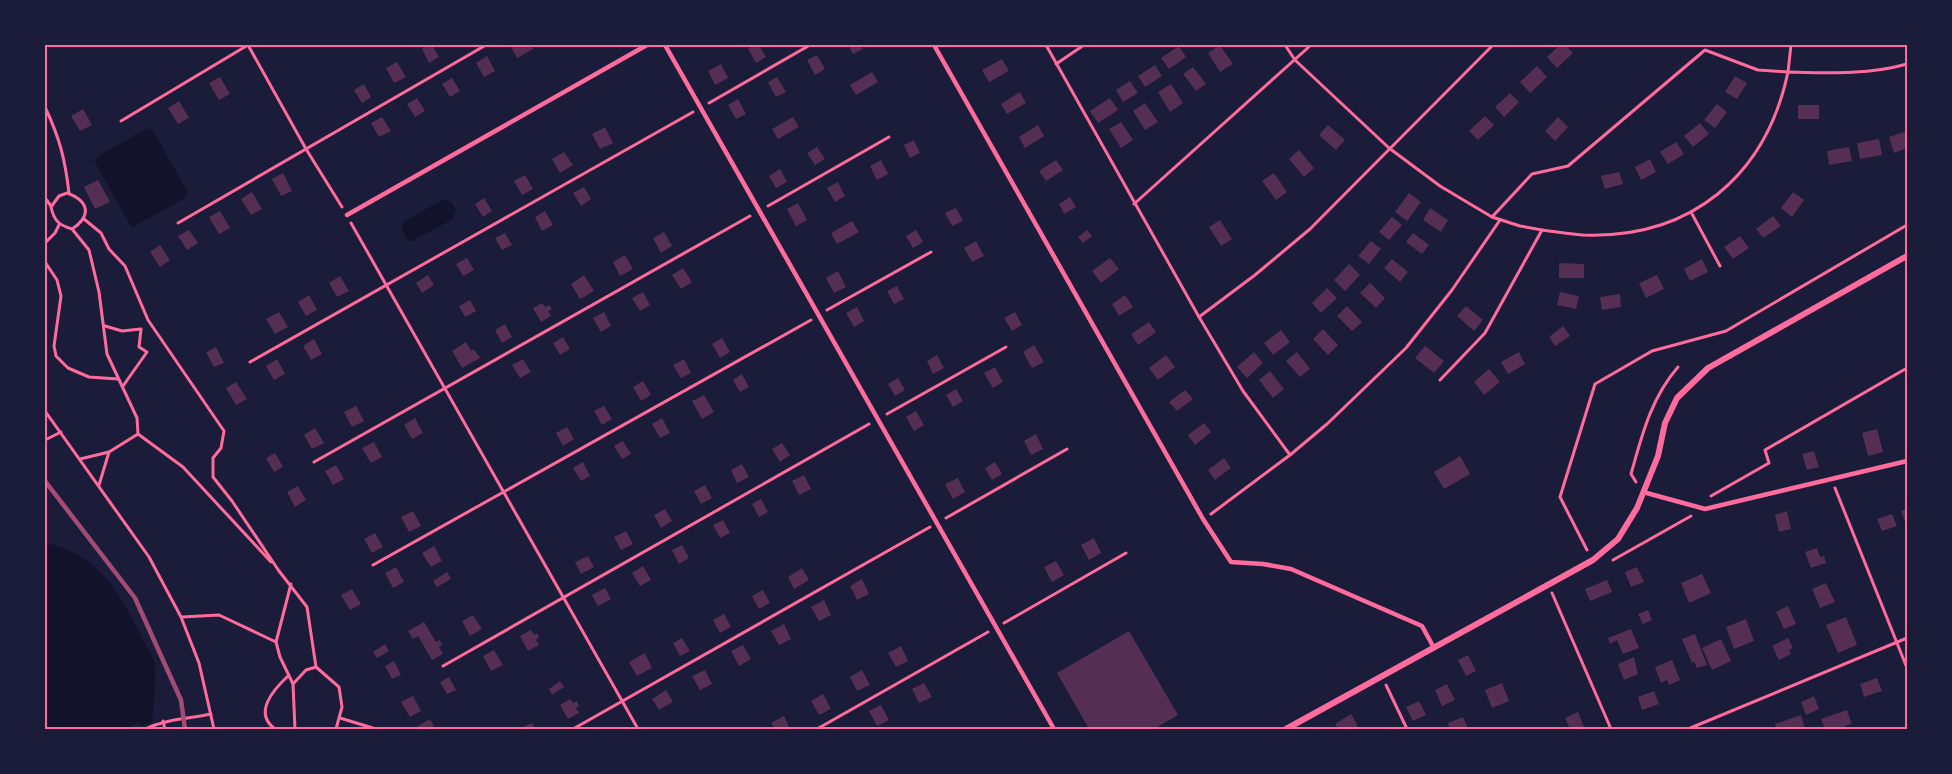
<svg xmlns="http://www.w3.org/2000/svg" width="1952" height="774" viewBox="0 0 1952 774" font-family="'DejaVu Sans',sans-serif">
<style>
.water{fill:#12122b}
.building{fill:#542f53}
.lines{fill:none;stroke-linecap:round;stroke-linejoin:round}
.path{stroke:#ff6b9d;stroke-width:3}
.service{stroke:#ff6b9d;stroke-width:4.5}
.minor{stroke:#ff6b9d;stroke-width:6}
.rail{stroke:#a44b75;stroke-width:4.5}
.neatline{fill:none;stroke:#ff6b9d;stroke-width:2}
</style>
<rect width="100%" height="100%" fill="#1b1b3a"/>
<g class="water">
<polygon points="149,128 153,130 187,191 185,198 133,227 130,225 95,162 99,155"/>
<polygon points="446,200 451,202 456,210 453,219 412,241 408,241 402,229 404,221 441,201"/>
<path d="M 45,543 C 97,554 118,589 140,634 C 145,644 154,656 155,667 C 156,685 153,705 152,723 L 140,726 L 138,722 L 129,727 L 130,729 L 45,729 Z"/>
</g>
<g class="building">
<polygon points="429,45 432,45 439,57 429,63 422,49"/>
<polygon points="510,45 531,45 533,49 517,58"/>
<polygon points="755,45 759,45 766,57 756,63 748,49"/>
<polygon points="848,45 860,45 863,49 853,54"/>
<polygon points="1220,45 1233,64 1220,72 1208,53"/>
<polygon points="1560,45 1565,45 1573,53 1557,68 1547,57"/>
<polygon points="1179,46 1186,57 1169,69 1161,58"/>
<polygon points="817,55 825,69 815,75 807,60"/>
<polygon points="487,56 495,71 484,77 476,63"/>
<polygon points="1002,59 1009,71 989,82 982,70"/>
<polygon points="397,62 406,77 394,83 386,68"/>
<polygon points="721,64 728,78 715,85 708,71"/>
<polygon points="1155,65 1162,76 1145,87 1138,76"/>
<polygon points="1537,66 1547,77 1530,93 1520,82"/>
<polygon points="1193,67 1206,84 1196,91 1183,74"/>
<polygon points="872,72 878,82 856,95 850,85"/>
<polygon points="1735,76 1747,83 1737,99 1725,92"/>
<polygon points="220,77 230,94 219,100 209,83"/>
<polygon points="777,77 786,92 776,97 768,82"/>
<polygon points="452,78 460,91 450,97 442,84"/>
<polygon points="1130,81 1138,93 1123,102 1116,90"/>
<polygon points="364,84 371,97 362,103 354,90"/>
<polygon points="1171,84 1183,103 1170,112 1158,92"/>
<polygon points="1020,92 1026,103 1007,114 1001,104"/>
<polygon points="1510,93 1519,102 1504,117 1495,107"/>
<polygon points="417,98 425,111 415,117 407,104"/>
<polygon points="1110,98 1118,110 1098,123 1090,111"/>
<polygon points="738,99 746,114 736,119 728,105"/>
<polygon points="179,101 189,118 178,124 168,108"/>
<polygon points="1145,103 1158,122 1145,130 1133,111"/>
<polygon points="1717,104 1727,112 1715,128 1704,120"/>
<rect x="1798" y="105" width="21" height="14"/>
<polygon points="83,109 92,125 80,131 71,116"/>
<polygon points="1485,116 1494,125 1478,140 1469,131"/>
<polygon points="382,117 391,131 379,137 371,123"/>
<polygon points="793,117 799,127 778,139 772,129"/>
<polygon points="1558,117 1568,127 1555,141 1545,131"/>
<polygon points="1121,122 1133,140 1121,148 1109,129"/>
<polygon points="1700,123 1709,134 1693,147 1684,136"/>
<polygon points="1038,125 1044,136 1025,148 1019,137"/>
<polygon points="1328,125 1345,140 1336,150 1319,135"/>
<polygon points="605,127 613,143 600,149 592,134"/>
<polygon points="1907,131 1907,148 1894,153 1889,137"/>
<polygon points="1879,139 1882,155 1860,159 1857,143"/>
<polygon points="914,140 920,153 910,158 904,145"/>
<polygon points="1676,142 1684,154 1668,164 1660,152"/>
<polygon points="817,147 825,159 815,165 807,153"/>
<polygon points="1849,147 1852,161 1829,165 1827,151"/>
<polygon points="1299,150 1314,168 1304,177 1289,159"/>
<polygon points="564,152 573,165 560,173 552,159"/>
<polygon points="1650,159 1656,172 1641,180 1635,167"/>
<polygon points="881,160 888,174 877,180 870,166"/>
<polygon points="1056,160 1063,170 1046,181 1039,171"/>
<polygon points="780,169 787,182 776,188 769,176"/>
<polygon points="1619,172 1623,184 1605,189 1601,176"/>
<polygon points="283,173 292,191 281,196 272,179"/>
<polygon points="1274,173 1287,192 1276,200 1262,181"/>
<polygon points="525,175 533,189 522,195 514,181"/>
<polygon points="98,180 110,202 95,209 84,187"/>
<polygon points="838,182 845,196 835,202 827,188"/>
<polygon points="584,187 591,199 581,206 573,193"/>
<polygon points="252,192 262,209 251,215 241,199"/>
<polygon points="1793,192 1804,200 1792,217 1781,208"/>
<polygon points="1409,193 1421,202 1407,221 1395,212"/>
<polygon points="1070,197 1076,207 1064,214 1059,204"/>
<polygon points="484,198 492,211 483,217 475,204"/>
<polygon points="798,203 807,220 796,226 787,209"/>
<polygon points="956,208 963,221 952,226 945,213"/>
<polygon points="1430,208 1448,220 1441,232 1423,220"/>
<polygon points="220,211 230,228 219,234 209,217"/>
<polygon points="545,211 553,225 542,231 535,217"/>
<polygon points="1773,216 1781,226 1763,238 1756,229"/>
<polygon points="1392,217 1402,225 1389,240 1379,232"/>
<polygon points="1220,220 1232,239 1221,246 1209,227"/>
<polygon points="852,221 859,232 837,244 831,233"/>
<polygon points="189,230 198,243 187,250 178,236"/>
<polygon points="916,230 923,242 913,248 906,236"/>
<polygon points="1087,230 1092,236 1083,243 1078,237"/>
<polygon points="664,232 672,246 661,253 653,238"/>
<polygon points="505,233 512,245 502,250 495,238"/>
<polygon points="1413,233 1429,245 1422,254 1406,242"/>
<polygon points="1740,236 1749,248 1733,259 1724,247"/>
<polygon points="976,241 984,256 972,262 964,248"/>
<polygon points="1371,241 1381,249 1369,264 1358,256"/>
<polygon points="160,245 170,260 160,267 150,252"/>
<polygon points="625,255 633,269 620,276 613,262"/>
<polygon points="467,258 474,270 463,276 456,264"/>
<polygon points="1110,258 1119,269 1101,283 1092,271"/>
<polygon points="1392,259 1408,272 1400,282 1384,268"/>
<polygon points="1702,259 1708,272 1690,281 1684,269"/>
<polygon points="1559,263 1584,264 1584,278 1559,278"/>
<polygon points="1349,264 1360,275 1345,291 1334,280"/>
<polygon points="683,268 692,282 681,289 672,275"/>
<polygon points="838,271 846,287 834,293 826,278"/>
<polygon points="428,275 434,285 422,293 416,283"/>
<polygon points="584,275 594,291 580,299 571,284"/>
<polygon points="1657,275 1664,289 1646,298 1639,283"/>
<polygon points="340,276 349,291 337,297 329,283"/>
<polygon points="1370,283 1385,298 1376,308 1360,293"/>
<polygon points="897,286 904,299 894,304 887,291"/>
<polygon points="1327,288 1337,298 1321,313 1312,303"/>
<polygon points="643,292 650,305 640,311 632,298"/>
<polygon points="1560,292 1579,296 1576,309 1557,305"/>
<polygon points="1620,294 1621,307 1602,310 1600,297"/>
<polygon points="309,295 317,310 306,316 298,302"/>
<polygon points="1125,295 1133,307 1119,316 1112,304"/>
<polygon points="470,300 476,311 465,317 459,306"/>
<polygon points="542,303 545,307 549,305 552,309 548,311 551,316 541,322 533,308"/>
<polygon points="1347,306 1362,322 1352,331 1337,316"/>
<polygon points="1466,306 1483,320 1474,331 1457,316"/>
<polygon points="857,307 864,321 854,327 846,313"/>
<polygon points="279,312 288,327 275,334 266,319"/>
<polygon points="604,312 611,326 601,332 593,318"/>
<polygon points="1015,312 1022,325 1012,331 1004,318"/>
<polygon points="1149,322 1156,332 1138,345 1131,334"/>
<polygon points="505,324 512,337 502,343 495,330"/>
<polygon points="1563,326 1570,336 1555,346 1549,337"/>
<polygon points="1323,329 1338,345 1328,355 1313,339"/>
<polygon points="1281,330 1290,342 1273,355 1264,343"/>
<polygon points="563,337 570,349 560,355 553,343"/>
<polygon points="722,338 730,352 720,358 712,344"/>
<polygon points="314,339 322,354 311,360 303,346"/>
<polygon points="466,342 471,351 474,349 480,358 462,368 452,351"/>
<polygon points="1034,345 1044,362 1032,368 1023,352"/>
<polygon points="1425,346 1444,361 1434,373 1415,358"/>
<polygon points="216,347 224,363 214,367 206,352"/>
<polygon points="1254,352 1263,363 1247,378 1237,367"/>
<polygon points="1297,352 1310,369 1300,377 1286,361"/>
<polygon points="1519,352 1525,364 1508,374 1501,362"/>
<polygon points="937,355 944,368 933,374 927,361"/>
<polygon points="1166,355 1175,367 1158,380 1149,368"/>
<polygon points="277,359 285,374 274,380 266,366"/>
<polygon points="523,359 531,372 520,378 512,365"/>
<polygon points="684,359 691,373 681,378 673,365"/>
<polygon points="995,367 1003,382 993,388 984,373"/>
<polygon points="1489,369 1500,382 1484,395 1474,382"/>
<polygon points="1270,371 1284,389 1273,398 1259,380"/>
<polygon points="742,374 749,387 740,392 733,380"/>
<polygon points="898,378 905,390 895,396 888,384"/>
<polygon points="643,381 651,395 641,401 633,387"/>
<polygon points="236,382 247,399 236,405 226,388"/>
<polygon points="956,389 963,401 953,407 946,395"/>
<polygon points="1185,390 1193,399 1177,411 1169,402"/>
<polygon points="704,395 714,412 702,419 692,401"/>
<polygon points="356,406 364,421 352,427 344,412"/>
<polygon points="604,406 612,419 602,425 594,411"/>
<polygon points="916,411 924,425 914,431 906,417"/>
<polygon points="415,418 423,433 412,439 404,425"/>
<polygon points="662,418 670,433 660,438 652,424"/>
<polygon points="1204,423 1211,432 1195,445 1188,435"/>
<polygon points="567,427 574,439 563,446 556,433"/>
<polygon points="315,428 324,443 312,449 304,435"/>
<polygon points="1877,429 1883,452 1868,456 1862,433"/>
<polygon points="1036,434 1043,449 1031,455 1024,441"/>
<polygon points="623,441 631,454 622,459 614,446"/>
<polygon points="374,442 382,457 371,463 362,448"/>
<polygon points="782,443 790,455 780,462 772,449"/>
<polygon points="1814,451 1819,467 1807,470 1802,454"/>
<polygon points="275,453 283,467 274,472 266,458"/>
<polygon points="1460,456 1470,474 1444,489 1434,472"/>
<polygon points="1224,458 1231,468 1215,480 1208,470"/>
<polygon points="583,462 590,476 581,481 573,468"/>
<polygon points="995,462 1002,474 992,480 985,468"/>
<polygon points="742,464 749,477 737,483 731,470"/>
<polygon points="336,465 344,479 333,485 325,471"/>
<polygon points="804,475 811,489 799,495 792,481"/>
<polygon points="958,478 965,492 953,499 945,484"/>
<polygon points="705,485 712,498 701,504 694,491"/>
<polygon points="298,486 306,500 295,507 287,492"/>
<polygon points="761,499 768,512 759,517 752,504"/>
<polygon points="665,509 672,521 661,528 654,515"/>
<polygon points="1907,509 1907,527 1901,511"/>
<polygon points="413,511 421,526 409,532 401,517"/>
<polygon points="1787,511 1791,529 1779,532 1775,515"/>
<polygon points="1892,514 1897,526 1882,531 1877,519"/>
<polygon points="723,520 730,533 720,538 713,525"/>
<polygon points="626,531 633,544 621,550 614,537"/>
<polygon points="375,533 383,547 372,553 364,539"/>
<polygon points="1094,538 1101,553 1089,560 1081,545"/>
<polygon points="682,545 689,558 679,564 672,550"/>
<polygon points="434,546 442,561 431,567 422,553"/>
<polygon points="1817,548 1820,557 1824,556 1826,563 1811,568 1805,552"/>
<polygon points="588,556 594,567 581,574 575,562"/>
<polygon points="1056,561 1064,575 1052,582 1044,567"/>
<polygon points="643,566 651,580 640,586 632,573"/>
<polygon points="396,567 404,582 393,588 385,573"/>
<polygon points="1637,567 1644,582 1631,587 1625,572"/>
<polygon points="802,568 809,580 794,589 788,577"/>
<polygon points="447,572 451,579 437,587 433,581"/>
<polygon points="1702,574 1711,593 1689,603 1681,583"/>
<polygon points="862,579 869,594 857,600 850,586"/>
<polygon points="1607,580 1612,592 1590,601 1585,589"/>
<polygon points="1826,583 1835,602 1820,608 1812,589"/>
<polygon points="605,588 611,599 598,606 592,595"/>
<polygon points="352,589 361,604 350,610 341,595"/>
<polygon points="763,590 770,603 759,609 752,596"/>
<polygon points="824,600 831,615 819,621 811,607"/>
<polygon points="1788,606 1796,624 1784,629 1776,612"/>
<polygon points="1648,610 1652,620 1643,624 1638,614"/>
<polygon points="724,614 731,627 720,633 713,620"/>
<polygon points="473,615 482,629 470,636 462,621"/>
<polygon points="1846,617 1857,645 1838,653 1826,625"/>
<polygon points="1746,619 1754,641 1734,649 1726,627"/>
<polygon points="424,622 436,642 440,640 442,645 439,647 443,654 432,660 418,636 413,639 408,631"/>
<polygon points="784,624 791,639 779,645 771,631"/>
<polygon points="1631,629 1639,648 1623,654 1617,640 1610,644 1608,638"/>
<polygon points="531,630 534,635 537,633 539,637 536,640 539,645 528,651 520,636"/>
<polygon points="1129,631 1178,715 1154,729 1089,729 1057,673"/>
<polygon points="1695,634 1707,665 1697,668 1694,662 1692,663 1682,639"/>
<polygon points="682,638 690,651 680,656 673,643"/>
<polygon points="1788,638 1793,648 1789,650 1791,654 1779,660 1772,646"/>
<polygon points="1721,639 1731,661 1712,670 1702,648"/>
<polygon points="385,644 389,651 377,658 373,652"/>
<polygon points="743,645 751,659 739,666 731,651"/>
<polygon points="901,646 908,661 896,667 888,653"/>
<polygon points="494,650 503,665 491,671 483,656"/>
<polygon points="645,653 652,668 637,676 629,662"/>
<polygon points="1468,655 1476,671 1466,676 1458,660"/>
<polygon points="1634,657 1638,674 1624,680 1618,664"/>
<polygon points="1672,660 1680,680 1669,685 1667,680 1661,683 1655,667"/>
<polygon points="394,661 401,675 392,679 385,666"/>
<polygon points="705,670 712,684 700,690 692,676"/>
<polygon points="862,670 870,685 857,691 850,677"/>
<polygon points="449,677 456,690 447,694 440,682"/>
<polygon points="1877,678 1882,691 1864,697 1860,684"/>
<polygon points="560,681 564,687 552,695 549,689"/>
<polygon points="924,683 932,697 919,703 912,689"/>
<polygon points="1502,683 1509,701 1492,708 1485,690"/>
<polygon points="1447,684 1455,700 1442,706 1435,690"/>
<polygon points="666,690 673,702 659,710 652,699"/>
<polygon points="1654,691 1659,704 1642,710 1638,697"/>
<polygon points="823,694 831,709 819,715 811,701"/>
<polygon points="413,696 421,711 410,717 401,702"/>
<polygon points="1814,696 1819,709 1806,715 1801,702"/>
<polygon points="570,699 573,703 577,701 579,706 576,708 579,713 568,719 560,705"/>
<polygon points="1419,701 1426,715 1413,721 1406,707"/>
<polygon points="881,705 889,720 877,726 869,711"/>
<polygon points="1847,710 1852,724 1845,726 1846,729 1825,729 1821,719"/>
<polygon points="1578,712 1584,727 1570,729 1565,718"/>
<polygon points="1351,714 1358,726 1353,729 1338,729 1335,724"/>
<polygon points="1801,715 1805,729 1776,729 1775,724"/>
<polygon points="784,716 790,729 775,729 771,723"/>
<polygon points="1463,717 1468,728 1450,729 1448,723"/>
<polygon points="430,719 434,726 429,729 413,729"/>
<polygon points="532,723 535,729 519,729"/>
</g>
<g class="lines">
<g class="path">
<polyline points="248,45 306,149 342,207"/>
<polyline points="1046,45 1199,317 1243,391 1290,455"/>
<polyline points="1285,45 1295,60 1389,148 1440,186 1492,217 1520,226 1542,230"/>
<polyline points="1056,64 1084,45"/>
<polyline points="709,103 810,45"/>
<path d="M 45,107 C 60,139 65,159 69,193"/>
<polyline points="121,121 248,45"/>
<polyline points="45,198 51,206"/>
<polyline points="1134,204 1311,45"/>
<polyline points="768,206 889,137"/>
<polyline points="1691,212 1720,266"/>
<polyline points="1492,217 1532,174 1568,166 1705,50 1758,70 1788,72 1791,45"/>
<polyline points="84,219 101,233 109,249 125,266 148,320 224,431 221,448 213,458 213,477 232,501 279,571"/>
<polyline points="178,223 486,45"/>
<polyline points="351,223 638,729"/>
<path d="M 72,229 C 59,225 54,221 51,207 L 59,196 L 67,193 C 89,201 92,216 72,229 L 89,250 L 99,292 L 107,354 L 137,418 L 138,434"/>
<polyline points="45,243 55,233 59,225"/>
<polyline points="45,262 57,280 61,296 54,346 56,356 68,368 89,377 118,379"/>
<polyline points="827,310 931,252"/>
<polyline points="1199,317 1255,275 1310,229 1493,45"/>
<polyline points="105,326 122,331 141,329 139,347 147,352 123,386"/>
<polyline points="250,362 693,112"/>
<path d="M 1440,380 L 1485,333 L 1542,230 C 1556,232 1570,234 1583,235 C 1691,239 1766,176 1788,72 C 1828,73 1868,75 1907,64"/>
<polyline points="45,411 149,557 181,617 199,663 214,729"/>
<polyline points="887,414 1006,347"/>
<polyline points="45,440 61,432"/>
<polyline points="109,452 138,434 183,467 271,562"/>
<polyline points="80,459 109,452 99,485"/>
<polyline points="314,462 750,216"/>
<path d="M 1636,482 L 1631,474 C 1642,435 1651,398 1678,367"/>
<polyline points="1835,488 1907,668"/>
<polyline points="1711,496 1769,463 1765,450 1907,368"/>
<polyline points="1211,514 1290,455 1327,424 1406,348 1452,290 1500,220"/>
<polyline points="946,518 1067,449"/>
<polyline points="1587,550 1560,497 1595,384 1652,351 1726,331 1907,225"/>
<polyline points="1613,560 1691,516"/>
<polyline points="373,565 811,320"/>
<polyline points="279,571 307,607 316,667"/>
<polyline points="291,584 276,642 280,657 293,684 295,729"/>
<polyline points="1552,593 1611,729"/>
<polyline points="182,617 219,615 276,642"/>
<polyline points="1004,623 1126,553"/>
<polyline points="443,666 869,424"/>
<polyline points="293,684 306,670 316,667 339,687 342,707 336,729"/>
<polyline points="1386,685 1407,729"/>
<polyline points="340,718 376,729"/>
<polyline points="163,721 165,729"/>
<path d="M 145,729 C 166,719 188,719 211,714"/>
<path d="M 275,729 C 253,713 273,690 288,676"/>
<polyline points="573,729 930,527"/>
<polyline points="817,729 988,632"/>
<polyline points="1688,729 1907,638"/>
</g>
<g class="service">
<polyline points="665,45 1054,729"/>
<polyline points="934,45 1203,519 1231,562 1263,564 1291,569 1422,626 1434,648"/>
<polyline points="347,215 647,45"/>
<polyline points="1643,492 1705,509 1907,461"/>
</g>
<polyline class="minor" points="1286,729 1593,560 1618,539 1637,508 1658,456 1665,423 1677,398 1708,368 1907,256"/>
<polyline class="rail" points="45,481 135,598 181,700 185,729"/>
</g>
<rect width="1952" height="774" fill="none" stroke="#1b1b3a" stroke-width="93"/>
<rect x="46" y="46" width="1860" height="682" class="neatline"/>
</svg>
